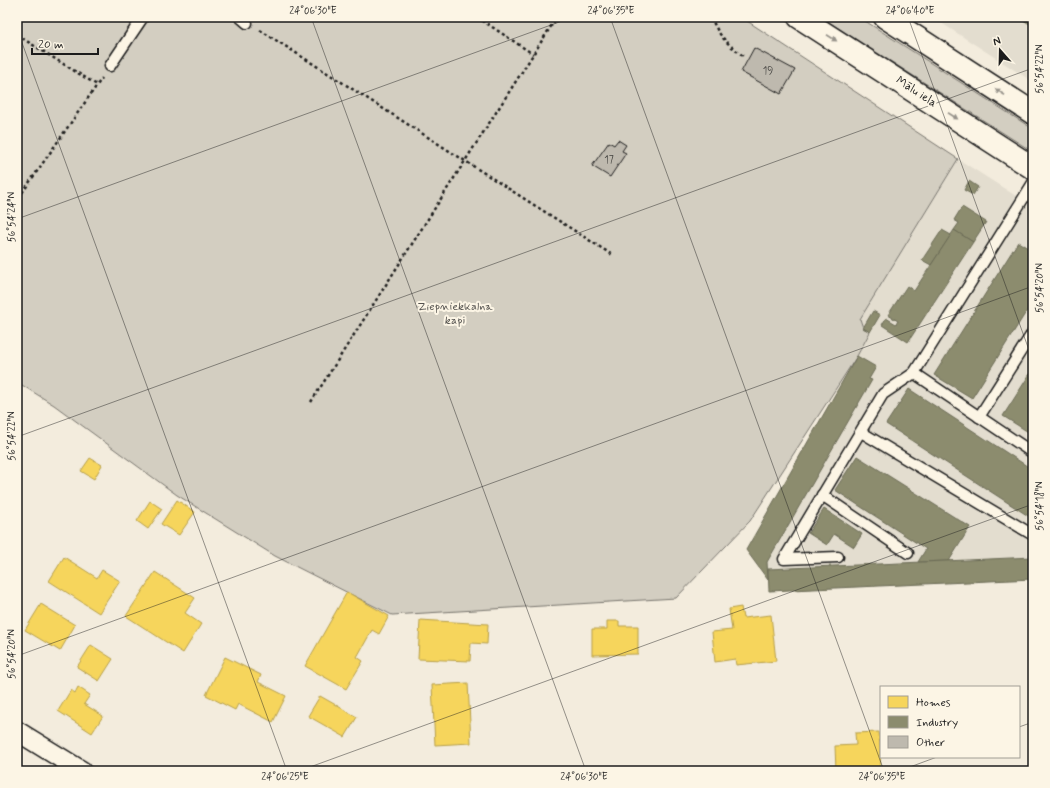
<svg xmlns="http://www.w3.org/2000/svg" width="1050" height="788" viewBox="0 0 1050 788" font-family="Mynerve,sans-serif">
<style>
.built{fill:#e3ddcf}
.green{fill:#d3cec1;stroke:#78756e}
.homes{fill:#f6d55c;stroke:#b59e49}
.industry{fill:#8c8c6e;stroke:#6a6a55}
.building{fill:#beb9ae;stroke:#1c1c1c}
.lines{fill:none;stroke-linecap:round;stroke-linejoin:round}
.lane-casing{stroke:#1c1c1c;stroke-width:13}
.street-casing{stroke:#1c1c1c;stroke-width:22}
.secondary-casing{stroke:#1c1c1c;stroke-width:25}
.path{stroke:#1c1c1c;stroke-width:2.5;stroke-dasharray:3 3;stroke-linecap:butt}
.lane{stroke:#fcf5e5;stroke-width:10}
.street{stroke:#fcf5e5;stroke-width:19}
.secondary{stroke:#fcf5e5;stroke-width:22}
.oneway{fill:#97938b}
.ticks{fill:none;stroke:#1c1c1c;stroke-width:1;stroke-opacity:0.45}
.labels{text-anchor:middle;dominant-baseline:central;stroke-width:4;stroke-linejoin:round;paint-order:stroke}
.number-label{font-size:10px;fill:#444340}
.street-label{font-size:12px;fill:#1c1c1c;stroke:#fcf5e5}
.park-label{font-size:12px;fill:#53514e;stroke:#fcf5e5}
.neatline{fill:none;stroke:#1c1c1c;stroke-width:1.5}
.ticks-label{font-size:10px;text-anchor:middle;fill:#1c1c1c}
</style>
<rect width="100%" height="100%" fill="#f3ecdd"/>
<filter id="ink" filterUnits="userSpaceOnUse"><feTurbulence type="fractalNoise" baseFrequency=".025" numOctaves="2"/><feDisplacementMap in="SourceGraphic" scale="8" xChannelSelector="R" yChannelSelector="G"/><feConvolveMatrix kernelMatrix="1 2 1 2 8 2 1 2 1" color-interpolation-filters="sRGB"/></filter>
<g filter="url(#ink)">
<g class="built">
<polygon points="932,17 1033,17 1033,82"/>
<polygon points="958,159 1033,207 1033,579 769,591 768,580 746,550 870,333 863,328 860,319"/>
</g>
<g class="green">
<polygon points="17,17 741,17 958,159 860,319 863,328 870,332 857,356 750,521 676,598 392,615 275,556 177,495 54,405 17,382"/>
<polygon points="821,17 859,17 1033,129 1033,152"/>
</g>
<g class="homes">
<polygon points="90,458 102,465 94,479 81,471"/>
<polygon points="177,500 195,512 179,535 161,524"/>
<polygon points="150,501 162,509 148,529 137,521"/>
<polygon points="64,557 97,578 102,570 120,581 99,613 49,581"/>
<polygon points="155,572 195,598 185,613 201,624 183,653 126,616"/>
<polygon points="347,592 389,616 379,634 372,630 357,657 363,661 346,689 305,666"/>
<polygon points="41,604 75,625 60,651 25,630"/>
<polygon points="741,607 743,618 771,615 776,661 736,665 735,659 715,662 712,632 732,630 729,609"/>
<polygon points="420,620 488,624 487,644 471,643 470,661 418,659"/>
<polygon points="607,621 619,621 619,626 638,626 638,654 592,655 592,629 607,629"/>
<polygon points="91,645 113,659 99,681 77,667"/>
<polygon points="225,657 261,675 258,682 286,696 273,722 238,704 235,710 206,695"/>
<polygon points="468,683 471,743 435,745 432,685"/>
<polygon points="78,687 90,695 84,704 103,716 92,733 58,711 71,690 75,693"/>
<polygon points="320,696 357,717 345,737 308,716"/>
<polygon points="879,732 881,771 836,771 835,746 856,745 855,733"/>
</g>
<g class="industry">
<polygon points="1018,17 1033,17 1033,26"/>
<polygon points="969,181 978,187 973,195 964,190"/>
<polygon points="962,207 986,222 973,242 954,230 959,223 954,220"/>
<polygon points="942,230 951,235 931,265 922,260"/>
<polygon points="954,230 973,242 908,342 882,325 886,318 896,324 898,321 888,315 907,286 914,291"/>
<polygon points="1018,242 1033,251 1033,301 972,398 934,375"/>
<polygon points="873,311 880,315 870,332 863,328"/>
<polygon points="857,356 876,367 869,379 872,380 767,562 768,580 746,550"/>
<polygon points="1033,369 1033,435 1003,416"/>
<polygon points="909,389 1033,470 1033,519 886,424"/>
<polygon points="857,456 970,527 949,561 918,562 926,549 835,490"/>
<polygon points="824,509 862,534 854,547 834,534 827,545 808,533"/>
<polygon points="1033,557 1033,579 769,591 768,569"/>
</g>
<g class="building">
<polygon points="754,48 795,70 781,94 741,72"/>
<polygon points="618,140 626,145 622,151 626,153 610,177 592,166 609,142 614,145"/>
</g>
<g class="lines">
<defs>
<g id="lane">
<polyline points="240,17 247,23"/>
<polyline points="110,66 143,17"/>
<polyline points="1033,183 914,373 1033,453"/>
<polyline points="979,417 1033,332"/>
<polyline points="861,432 1033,535"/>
<polyline points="822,495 908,553"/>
<polyline points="838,557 784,559 883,394 914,373"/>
</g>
<polyline id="street" points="17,731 82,771"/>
<g id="secondary">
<polyline points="799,17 1033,168"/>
<polyline points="885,17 1033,113"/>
</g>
</defs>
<use href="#lane" class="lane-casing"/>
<use href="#street" class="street-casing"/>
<use href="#secondary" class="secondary-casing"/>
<g class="path">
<polyline points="477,17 533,54"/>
<path d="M 711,17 C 719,37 727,43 743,56"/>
<polyline points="260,30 614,256"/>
<polyline points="17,35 97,85"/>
<polyline points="17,190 22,193 102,78"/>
<polyline points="311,402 557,17"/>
</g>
<use href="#lane" class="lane"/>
<use href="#street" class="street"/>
<use href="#secondary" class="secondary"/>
</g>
<defs><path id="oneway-solid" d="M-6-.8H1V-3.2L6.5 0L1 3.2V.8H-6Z"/></defs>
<g class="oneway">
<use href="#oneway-solid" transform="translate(832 38) rotate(33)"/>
<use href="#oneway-solid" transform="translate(1000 92) rotate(-147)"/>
<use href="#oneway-solid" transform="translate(953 116) rotate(33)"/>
</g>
</g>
<path class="ticks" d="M 311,17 L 586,771M 610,17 L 884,771M 908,17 L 1033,361M 17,29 L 287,771M 17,219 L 573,17M 17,437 L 1033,68M 17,656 L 1033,286M 1019,727 L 1033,722M 299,771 L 1033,504M 899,771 L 937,757"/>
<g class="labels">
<g class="number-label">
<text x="768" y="71">19</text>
<text x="609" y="160">17</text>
</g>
<g class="street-label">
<text transform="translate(916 92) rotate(33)">Mālu iela</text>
</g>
<g class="park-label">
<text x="455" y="307">Ziepniekkalna<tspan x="455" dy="14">kapi</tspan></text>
</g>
</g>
<rect width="1050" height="788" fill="none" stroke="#fcf5e5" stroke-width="44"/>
<rect x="880" y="686" width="140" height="72" fill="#fcf5e5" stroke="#a29e95"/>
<rect x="888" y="696" width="20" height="12" fill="#f6d55c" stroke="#a29e95"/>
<text x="916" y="706" font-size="12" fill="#1c1c1c">Homes</text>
<rect x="888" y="716" width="20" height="12" fill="#8c8c6e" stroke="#a29e95"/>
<text x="916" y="726" font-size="12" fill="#1c1c1c">Industry</text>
<rect x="888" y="736" width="20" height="12" fill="#beb9ae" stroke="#a29e95"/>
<text x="916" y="746" font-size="12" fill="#1c1c1c">Other</text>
<g transform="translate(1000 50) rotate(340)" stroke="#fcf5e5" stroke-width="3" paint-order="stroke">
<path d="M0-3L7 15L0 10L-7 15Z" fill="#1c1c1c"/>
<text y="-6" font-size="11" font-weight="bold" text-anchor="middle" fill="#1c1c1c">N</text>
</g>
<path d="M32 48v6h66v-6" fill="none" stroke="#1c1c1c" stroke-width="2"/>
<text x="38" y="48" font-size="12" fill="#1c1c1c" stroke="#fcf5e5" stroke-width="3" paint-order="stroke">20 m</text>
<rect x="22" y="22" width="1006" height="744" class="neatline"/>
<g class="ticks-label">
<text x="313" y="14">24°06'30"E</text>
<text x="611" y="14">24°06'35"E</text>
<text x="910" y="14">24°06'40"E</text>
<text transform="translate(1039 69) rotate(-90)" y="4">56°54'22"N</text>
<text transform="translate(11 217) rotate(-90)" y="4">56°54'24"N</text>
<text transform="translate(1039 288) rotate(-90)" y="4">56°54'20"N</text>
<text transform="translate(11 436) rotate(-90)" y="4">56°54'22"N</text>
<text transform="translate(1039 506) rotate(-90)" y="4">56°54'18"N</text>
<text transform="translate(11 654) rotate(-90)" y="4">56°54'20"N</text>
<text x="285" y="780">24°06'25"E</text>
<text x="584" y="780">24°06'30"E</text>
<text x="882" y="780">24°06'35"E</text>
</g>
</svg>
